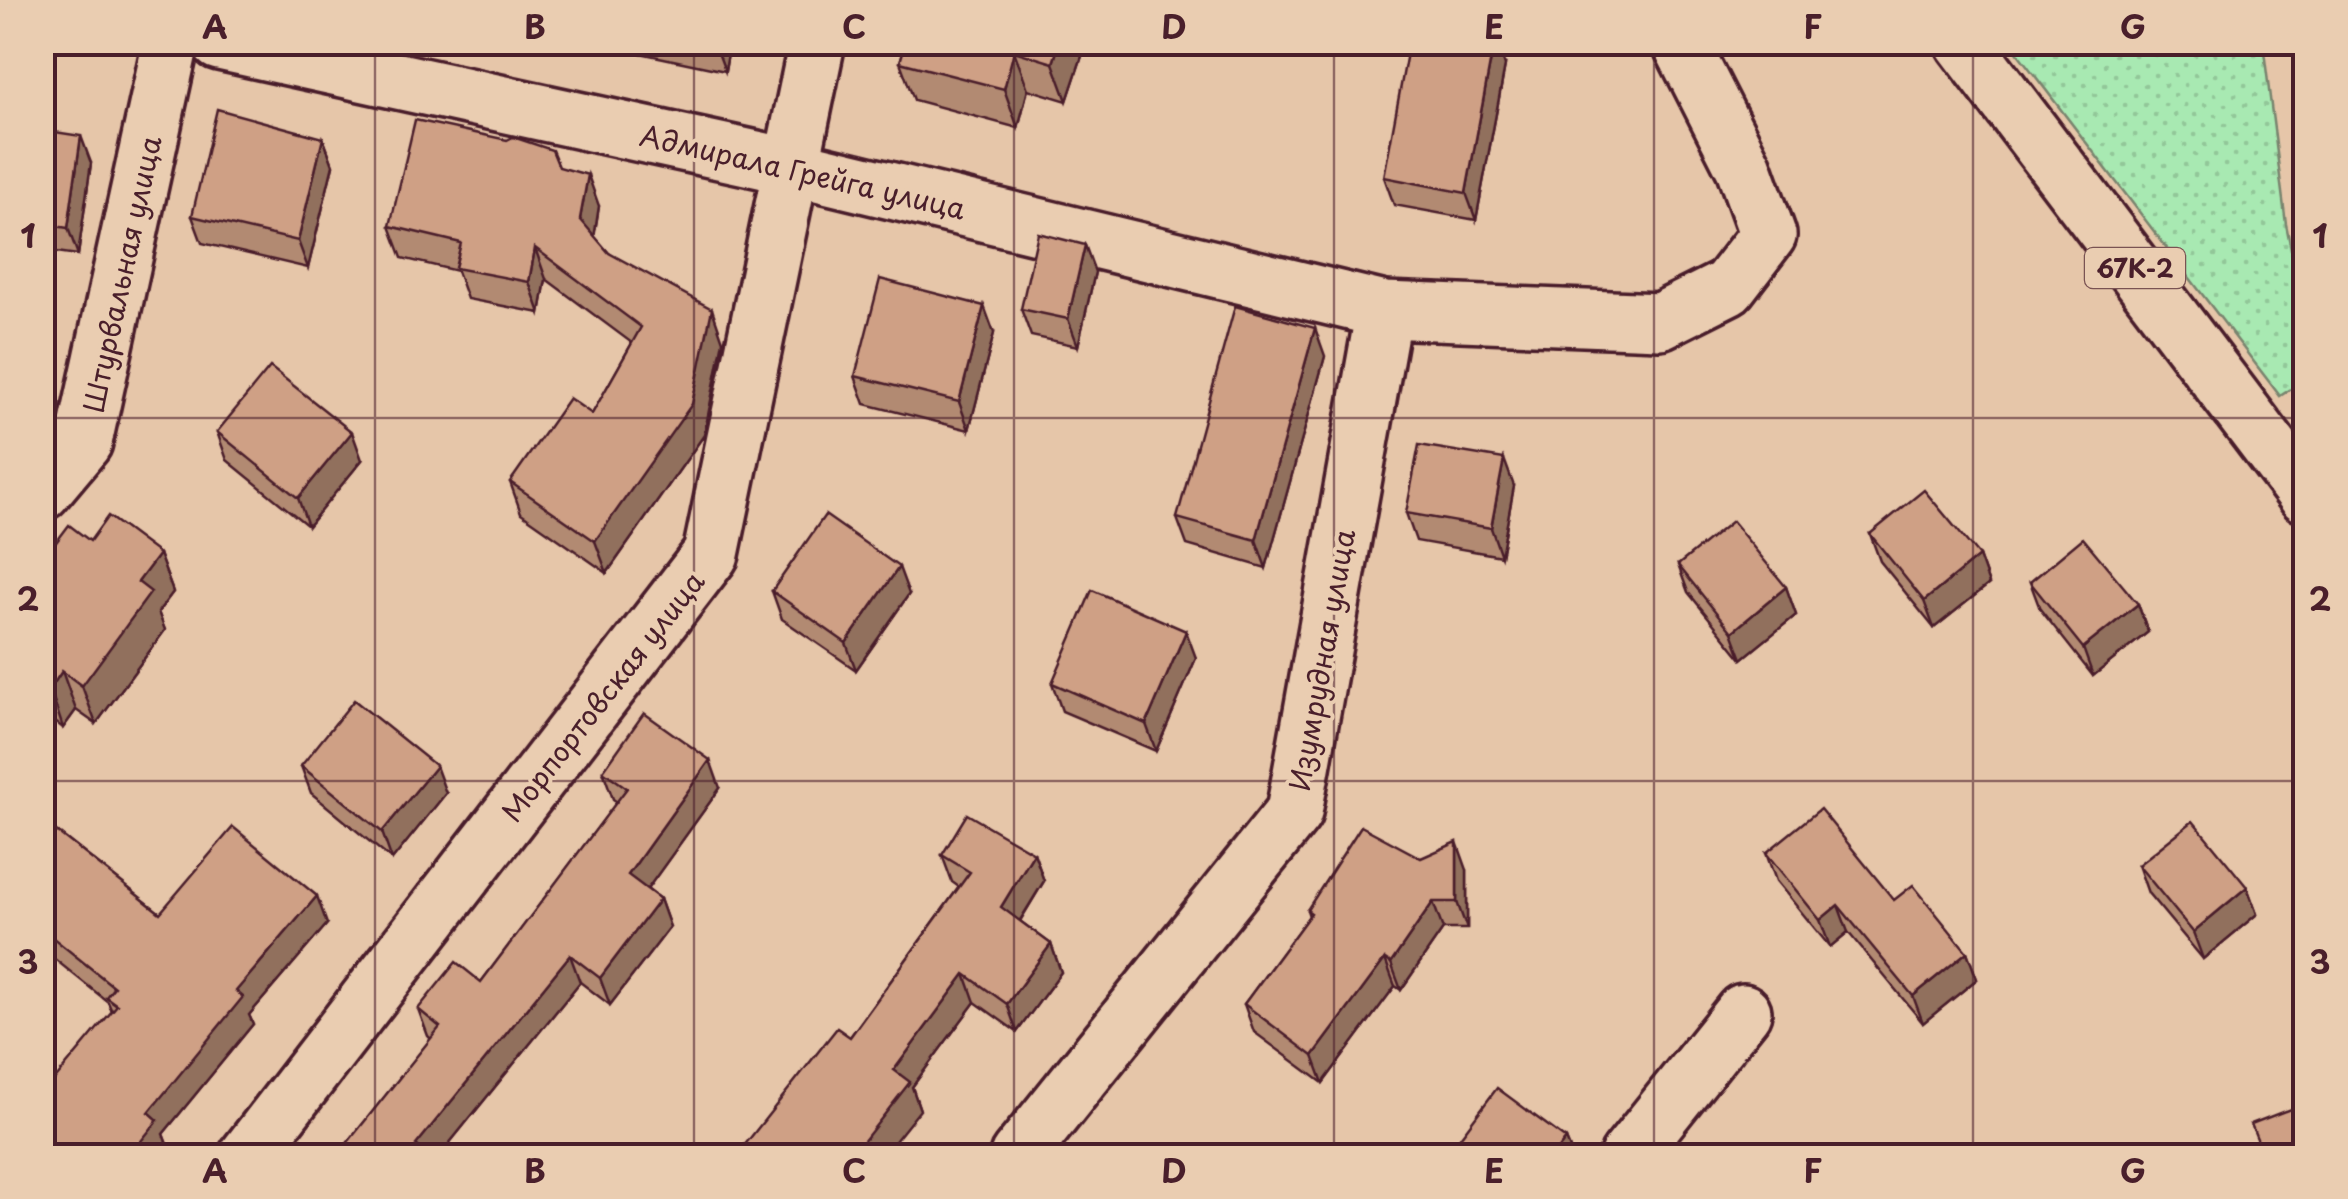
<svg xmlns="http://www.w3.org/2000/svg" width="2348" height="1199" viewBox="0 0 2348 1199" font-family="'Playpen Sans',sans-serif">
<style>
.grass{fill:url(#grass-dots);stroke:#79846e;stroke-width:2.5}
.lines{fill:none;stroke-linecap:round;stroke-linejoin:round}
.minor-casing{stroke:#4a1f2b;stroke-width:62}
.major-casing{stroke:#4a1f2b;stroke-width:62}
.minor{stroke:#eacdb1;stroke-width:55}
.major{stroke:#eacdb1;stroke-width:55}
.wall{fill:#b28a72;stroke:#4a1f2b;stroke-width:2.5}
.shaded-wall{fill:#91705d;stroke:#4a1f2b;stroke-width:2.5}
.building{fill:#cfa085;stroke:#4a1f2b;stroke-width:2.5}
.grid{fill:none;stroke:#4a1f2b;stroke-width:2.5;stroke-opacity:0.55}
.labels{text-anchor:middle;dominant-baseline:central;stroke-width:8;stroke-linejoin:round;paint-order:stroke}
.shield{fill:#eacdb1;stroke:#7a5353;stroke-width:2.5}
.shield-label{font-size:25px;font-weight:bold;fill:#4a1f2b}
.street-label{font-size:28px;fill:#4a1f2b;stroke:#eacdb1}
.neatline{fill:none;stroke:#4a1f2b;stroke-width:4}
.grid-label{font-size:32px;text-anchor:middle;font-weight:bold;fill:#4a1f2b}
</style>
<defs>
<pattern id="grass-dots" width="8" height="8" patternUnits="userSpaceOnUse" patternTransform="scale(2.5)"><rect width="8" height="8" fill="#a8e9b2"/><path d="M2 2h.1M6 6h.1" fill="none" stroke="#92c799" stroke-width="1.8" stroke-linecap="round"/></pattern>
</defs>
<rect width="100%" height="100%" fill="#e6c6a9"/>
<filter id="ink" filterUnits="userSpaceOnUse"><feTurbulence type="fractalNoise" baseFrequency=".01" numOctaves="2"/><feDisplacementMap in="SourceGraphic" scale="20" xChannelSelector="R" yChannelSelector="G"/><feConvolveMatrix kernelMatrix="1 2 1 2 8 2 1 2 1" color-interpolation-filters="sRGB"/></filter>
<g filter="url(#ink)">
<polygon class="grass" points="2010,43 2263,43 2286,224 2305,319 2305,380 2280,396"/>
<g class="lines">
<defs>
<g id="minor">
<polyline points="219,42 793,167 1384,310 1660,321 1728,287 1768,235 1744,168 1680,42"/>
<polyline points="42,492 84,442 171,42"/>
<polyline points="247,1156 711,554 817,42"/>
<polyline points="1018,1156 1294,812 1384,310"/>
<polyline points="1628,1156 1743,1012"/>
</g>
<polyline id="major" points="1963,42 2306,495"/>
</defs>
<use href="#minor" class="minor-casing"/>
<use href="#major" class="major-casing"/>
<use href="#minor" class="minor"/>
<use href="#major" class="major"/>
</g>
<g class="wall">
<polygon points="588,42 730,42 725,71"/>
<polygon points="906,42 1084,42 1085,47 1067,101 1028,89 1018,128 914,100 900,62"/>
<polygon points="1221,42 1243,42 1235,53"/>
<polygon points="1505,66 1476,220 1394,205 1384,177"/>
<polygon points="42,130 91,163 78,255 42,250"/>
<polygon points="323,138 333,165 308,268 202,243 192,216"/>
<polygon points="507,140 559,167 599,206 594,236 609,253 723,341 704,435 607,573 521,513 510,482 592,414 632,343 546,279 540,313 467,299 457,271 402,258 390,226"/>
<polygon points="1095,272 1078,346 1031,336 1021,309"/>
<polygon points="994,333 969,430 865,404 855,376"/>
<polygon points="1325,356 1266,568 1187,545 1177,518"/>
<polygon points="217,432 362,460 308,526 227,460"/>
<polygon points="1514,486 1501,556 1416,541 1406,513"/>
<polygon points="1870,534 1979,556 1989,584 1934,628 1880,561"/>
<polygon points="90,541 159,554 173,592 158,612 165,630 96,724 76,710 63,728 42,712 42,561"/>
<polygon points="1678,565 1786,587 1796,615 1742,659 1688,592"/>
<polygon points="2030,582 2138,604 2148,632 2093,676 2040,609"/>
<polygon points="772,591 909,594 856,670 782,619"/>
<polygon points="1196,658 1156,751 1062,711 1052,683"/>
<polygon points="301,766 446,793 392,860 311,793"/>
<polygon points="603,771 720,788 647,889 660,899 670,927 610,1005 580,982 439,1156 337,1156 431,1039 428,1036 418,1009 481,982 617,802 613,799"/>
<polygon points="42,820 160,913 327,924 249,1015 253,1024 163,1134 168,1147 108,1002 42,949"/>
<polygon points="1034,853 1044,881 1020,921 1051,944 1061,972 1017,1032 975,1002 912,1087 920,1110 850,1037 959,887 952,882 942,855"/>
<polygon points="1766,853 1894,900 1967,952 1977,979 1923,1023 1848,932 1830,947 1776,881"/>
<polygon points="1421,858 1467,870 1467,929 1443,929 1401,990 1395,986 1323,1083 1254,1032 1244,1004 1309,916 1307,910"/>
<polygon points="2138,865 2247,887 2257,914 2203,959 2148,893"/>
<polygon points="1566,1139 1573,1156 1460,1156 1455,1144"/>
</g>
<g class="shaded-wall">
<polygon points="714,42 730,42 725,71"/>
<polygon points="1060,42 1084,42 1085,47 1067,101 1053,63"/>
<polygon points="1231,42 1243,42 1235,53"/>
<polygon points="1494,42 1497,42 1505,66 1476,220 1466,193"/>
<polygon points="1014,51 1028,89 1018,128 1004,89"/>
<polygon points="81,136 91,163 78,255 68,228"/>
<polygon points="323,138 333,165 308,268 298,241"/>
<polygon points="588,175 599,206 592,251 580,219"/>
<polygon points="1085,245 1095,272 1078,346 1068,319"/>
<polygon points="535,248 546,279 540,313 529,282"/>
<polygon points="984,306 994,333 969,430 959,402"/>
<polygon points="712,309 723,341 704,435 607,573 595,541"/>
<polygon points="1315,328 1325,356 1266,568 1256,540"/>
<polygon points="352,432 362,460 308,526 298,498"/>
<polygon points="1504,459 1514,486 1501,556 1491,528"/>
<polygon points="159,554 173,592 158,612 165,630 96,724 82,686 138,582"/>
<polygon points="1979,556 1989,584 1934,628 1924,601"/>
<polygon points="899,567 909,594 856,670 846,643"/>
<polygon points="1786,587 1796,615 1742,659 1732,632"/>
<polygon points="2138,604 2148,632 2093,676 2083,648"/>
<polygon points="1186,631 1196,658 1156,751 1146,724"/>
<polygon points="62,671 76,710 63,728 50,689"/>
<polygon points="710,760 720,788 638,902 628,875"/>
<polygon points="436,766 446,793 392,860 382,832"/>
<polygon points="1457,842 1467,870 1467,929 1457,902"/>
<polygon points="1034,853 1044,881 1011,935 1001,907"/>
<polygon points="2247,887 2257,914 2203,959 2193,932"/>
<polygon points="317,896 327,924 249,1015 253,1024 163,1134 168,1147 161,1156 129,1156 149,1112 236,991"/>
<polygon points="660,899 670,927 610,1005 600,978"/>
<polygon points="1433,902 1443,929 1401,990 1391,963"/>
<polygon points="1838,905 1848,932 1830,947 1820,920"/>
<polygon points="1051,944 1061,972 1017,1032 1007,1004"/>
<polygon points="1967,952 1977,979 1923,1023 1913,996"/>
<polygon points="570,955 580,982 439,1156 420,1156 416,1145"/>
<polygon points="1385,959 1395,986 1323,1083 1313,1056"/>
<polygon points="965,974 975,1002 912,1087 920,1110 883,1156 852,1156 894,1070"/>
<polygon points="1566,1139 1573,1156 1553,1156"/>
</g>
<g class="building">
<polygon points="906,42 1060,42 1053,63 1014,51 1004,89 900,62"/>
<polygon points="1409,42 1494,42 1466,193 1384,177"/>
<polygon points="217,109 323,138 298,241 192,216"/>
<polygon points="415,120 507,140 513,137 552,150 559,167 588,175 580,219 609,253 712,309 692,404 595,541 510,482 569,398 592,414 641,327 535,248 529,282 455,268 461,243 390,226"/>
<polygon points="42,130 81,136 68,228 42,224"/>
<polygon points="1038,233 1085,245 1068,319 1021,309"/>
<polygon points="880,279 984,306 959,402 855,376"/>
<polygon points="1235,306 1315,328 1256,540 1177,518"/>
<polygon points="270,367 352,432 298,498 217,432"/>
<polygon points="1419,445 1504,459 1491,528 1406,513"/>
<polygon points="1924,490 1979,556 1924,601 1870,534"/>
<polygon points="825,515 899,567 846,643 772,591"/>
<polygon points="108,516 159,554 138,582 151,592 82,686 62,671 50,689 42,684 42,561 69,525 90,541"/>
<polygon points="1732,521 1786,587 1732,632 1678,565"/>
<polygon points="2083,538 2138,604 2083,648 2030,582"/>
<polygon points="1092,590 1186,631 1146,724 1052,683"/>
<polygon points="354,700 436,766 382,832 301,766"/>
<polygon points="644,713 710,760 628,875 660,899 600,978 570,955 416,1145 430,1156 337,1156 440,1027 418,1009 456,962 481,982 627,788 603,771"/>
<polygon points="1820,809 1894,900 1913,885 1967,952 1913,996 1838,905 1820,920 1766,853"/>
<polygon points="967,814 1034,853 1001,907 1051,944 1007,1004 965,974 894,1070 910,1082 852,1156 736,1156 837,1028 850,1037 970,872 942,855"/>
<polygon points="42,820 160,913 233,827 317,896 236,991 243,997 149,1112 158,1120 129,1156 42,1156 42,1095 117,1005 106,997 114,987 42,929"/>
<polygon points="2193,821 2247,887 2193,932 2138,865"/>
<polygon points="1361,826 1421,858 1457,842 1457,902 1433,902 1391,963 1385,959 1313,1056 1244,1004 1311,913 1307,910"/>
<polygon points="1497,1088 1566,1139 1553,1156 1472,1156 1455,1144"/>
<polygon points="2306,1103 2306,1156 2264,1156 2251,1124"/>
</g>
</g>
<path class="grid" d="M 375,42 L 375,1156M 694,42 L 694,1156M 1014,42 L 1014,1156M 1334,42 L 1334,1156M 1654,42 L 1654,1156M 1973,42 L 1973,1156M 42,418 L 2306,418M 42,781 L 2306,781"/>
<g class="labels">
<rect class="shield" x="2085" y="248" width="100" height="40" rx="8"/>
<g class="shield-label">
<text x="2135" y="268">67К-2</text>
</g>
<g class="street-label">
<text transform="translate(803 171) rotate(13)">Адмирала Грейга улица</text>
<text transform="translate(121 274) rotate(-78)">Штурвальная улица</text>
<text transform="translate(1321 660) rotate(-80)">Изумрудная улица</text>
<text transform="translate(602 696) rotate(-52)">Морпортовская улица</text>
</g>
</g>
<rect width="2348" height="1199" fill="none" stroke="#eacdb1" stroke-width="110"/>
<rect x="55" y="55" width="2238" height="1089" class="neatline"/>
<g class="grid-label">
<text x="215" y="39">A</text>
<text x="535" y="39">B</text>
<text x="854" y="39">C</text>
<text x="1174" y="39">D</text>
<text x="1494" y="39">E</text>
<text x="1813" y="39">F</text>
<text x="2133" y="39">G</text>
<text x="28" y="248">1</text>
<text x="2320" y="248">1</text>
<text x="28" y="611">2</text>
<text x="2320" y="611">2</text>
<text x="28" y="974">3</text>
<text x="2320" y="974">3</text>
<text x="215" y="1183">A</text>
<text x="535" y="1183">B</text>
<text x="854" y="1183">C</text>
<text x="1174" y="1183">D</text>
<text x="1494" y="1183">E</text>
<text x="1813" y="1183">F</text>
<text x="2133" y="1183">G</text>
</g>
</svg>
